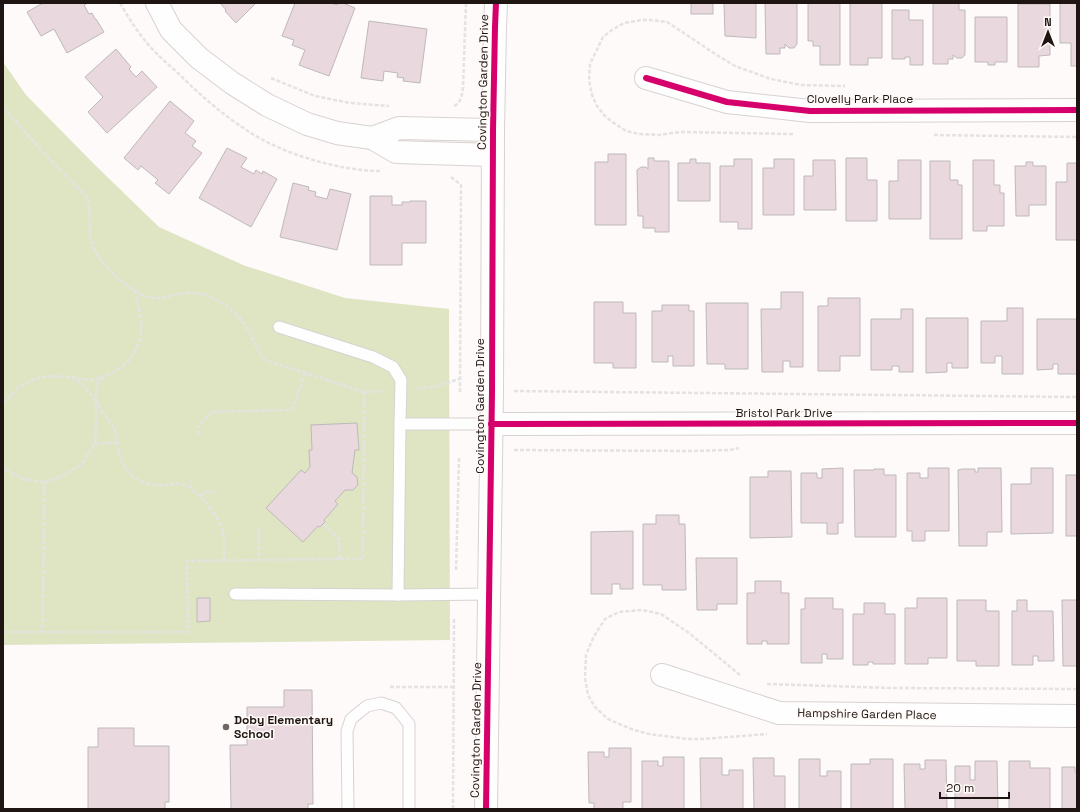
<svg xmlns="http://www.w3.org/2000/svg" width="1080" height="812" viewBox="0 0 1080 812" font-family="'Space Grotesk',sans-serif">
<style>
.green{fill:#dfe5c3}
.building{fill:#e9d8de;stroke:#beb9ba}
.lines{fill:none;stroke-linecap:round;stroke-linejoin:round}
.service-casing{stroke:#d8d2d0;stroke-width:13}
.minor-casing{stroke:#d8d2d0;stroke-width:24}
.tertiary-casing{stroke:#d8d2d0;stroke-width:24}
.path{stroke:#e4e3e2;stroke-width:2.5;stroke-dasharray:4 2;stroke-linecap:butt}
.service{stroke:#fffefe;stroke-width:11}
.minor{stroke:#fffefe;stroke-width:22}
.tertiary{stroke:#fffefe;stroke-width:22}
.cycleway-casing{stroke:#fff9f7;stroke-width:8}
.cycleway{stroke:#d6006c;stroke-width:6}
.poi-dot{fill:#6d6664;stroke:#fff9f7;stroke-width:1.5}
.labels{text-anchor:middle;dominant-baseline:central;stroke-width:3;stroke-linejoin:round;paint-order:stroke}
.street-label{font-size:12px;fill:#1f1613;stroke:#fff9f7}
.poi-label{font-size:12px;font-weight:bold;fill:#1f1613;stroke:#fff9f7;text-anchor:start}
</style>
<rect width="100%" height="100%" fill="#fdfaf9"/>
<polygon class="green" points="3,62 26,95 96,166 159,227 243,265 345,298 449,309 450,640 3,645"/>
<g class="building">
<polygon points="43,3 88,3 84,5 89,14 92,13 95,19 96,19 104,32 67,53 54,29 41,36 27,12"/>
<polygon points="223,3 256,3 236,23 225,11 226,10 221,4"/>
<polygon points="295,3 332,3 337,5 338,3 343,3 355,8 329,76 299,65 305,50 292,45 294,40 282,36"/>
<rect x="691" y="3" width="22" height="11"/>
<polygon points="724,3 756,3 756,38 725,36"/>
<polygon points="765,3 797,3 797,44 794,48 789,48 785,44 785,48 780,48 780,54 766,54"/>
<polygon points="808,3 840,3 840,65 820,65 820,46 813,46 813,41 808,41"/>
<polygon points="850,3 882,3 882,58 868,58 868,65 850,65"/>
<polygon points="933,3 959,3 959,10 965,10 965,55 962,58 957,58 953,55 953,59 948,59 948,64 933,64"/>
<polygon points="1060,3 1077,3 1077,66 1071,66 1071,43 1060,43"/>
<polygon points="1018,4 1050,4 1050,55 1039,56 1039,67 1018,67"/>
<polygon points="892,10 909,10 909,20 923,20 923,65 910,65 910,57 905,57 905,59 892,59"/>
<polygon points="975,17 1007,17 1007,62 995,62 995,65 988,65 988,62 975,62"/>
<polygon points="369,21 427,29 420,83 403,81 404,78 397,77 398,73 384,71 383,81 361,78"/>
<polygon points="116,49 131,67 129,69 136,77 142,71 157,87 107,133 88,112 103,97 85,77"/>
<polygon points="170,101 194,121 185,133 196,141 192,146 202,153 169,194 155,183 158,180 141,166 138,170 124,158"/>
<polygon points="227,148 247,158 241,167 254,174 256,170 262,174 263,171 277,179 251,227 199,198"/>
<polygon points="608,154 626,154 626,225 595,225 595,162 608,162"/>
<polygon points="648,158 654,158 654,161 669,161 669,232 655,232 655,228 643,228 643,216 638,216 637,170 641,167 646,167 648,169"/>
<polygon points="846,158 867,158 867,180 877,180 877,221 846,221"/>
<polygon points="690,159 696,159 696,163 710,163 710,201 678,201 678,163 690,163"/>
<polygon points="734,159 752,159 752,229 738,229 738,222 720,222 720,166 734,166"/>
<polygon points="774,159 794,159 794,215 763,215 763,168 774,168"/>
<polygon points="813,160 835,160 836,210 804,210 804,176 813,176"/>
<polygon points="898,160 921,160 921,219 889,219 889,181 898,181"/>
<polygon points="973,160 994,160 994,185 1000,185 1000,193 1004,193 1004,226 987,226 987,231 973,231"/>
<polygon points="930,161 950,161 950,180 958,180 958,185 962,185 962,239 930,239"/>
<polygon points="1026,162 1033,162 1033,166 1046,166 1046,205 1029,205 1029,216 1016,216 1015,166 1026,166"/>
<polygon points="1067,163 1077,163 1077,240 1056,240 1056,182 1067,182"/>
<polygon points="293,183 309,187 308,190 316,192 315,196 327,199 330,189 351,194 337,250 280,237"/>
<polygon points="370,196 392,196 392,205 402,205 402,202 410,202 410,201 426,201 426,243 402,243 402,265 370,265"/>
<polygon points="781,292 803,292 803,367 790,367 790,361 783,361 783,372 762,372 761,309 781,309"/>
<polygon points="828,298 860,298 860,356 840,356 840,371 818,371 818,306 828,306"/>
<polygon points="594,302 623,302 623,313 636,313 636,368 613,368 613,363 594,363"/>
<polygon points="706,303 748,303 748,369 725,369 725,364 707,364"/>
<polygon points="662,305 689,305 689,311 694,311 694,366 673,366 673,356 668,356 668,362 652,362 652,311 662,311"/>
<polygon points="1007,308 1023,308 1023,374 1002,374 1002,356 995,356 995,363 981,363 981,321 1007,321"/>
<polygon points="901,309 913,309 913,372 899,372 899,366 892,366 892,370 871,370 871,319 901,319"/>
<polygon points="926,318 968,318 968,368 952,368 952,363 947,363 947,372 926,373"/>
<polygon points="1037,319 1077,319 1077,374 1058,374 1058,364 1053,364 1053,369 1037,370"/>
<polygon points="357,423 359,450 355,450 352,473 357,477 358,485 353,490 345,490 335,501 338,504 324,520 325,522 320,527 318,526 303,542 266,508 301,470 305,473 310,467 309,450 312,450 311,425"/>
<polygon points="843,468 843,523 838,523 838,534 827,534 827,523 801,523 801,473 817,473 817,478 822,478 822,469"/>
<polygon points="928,468 949,468 949,531 925,531 925,541 912,541 912,531 907,531 907,473 920,473 920,478 928,478"/>
<polygon points="978,468 1001,468 1002,532 987,532 987,546 959,546 958,470 962,469 975,469 975,472 978,472"/>
<polygon points="1031,468 1053,468 1053,533 1011,534 1011,484 1031,484"/>
<polygon points="874,469 884,469 884,475 896,475 896,537 855,537 854,470 874,470"/>
<polygon points="768,471 791,471 792,537 750,538 750,477 768,477"/>
<rect x="1066" y="475" width="11" height="61"/>
<polygon points="656,515 679,515 679,524 685,524 686,590 662,590 662,585 643,585 643,524 656,524"/>
<polygon points="633,531 633,589 620,589 620,584 612,584 612,594 591,594 591,532"/>
<polygon points="696,558 737,558 737,604 717,604 717,610 697,610"/>
<polygon points="755,581 781,581 781,593 789,593 789,644 767,644 767,641 762,641 762,644 747,644 747,593 755,593"/>
<polygon points="197,598 210,598 210,621 197,622"/>
<polygon points="805,598 833,598 833,609 843,609 843,659 827,659 827,654 822,654 822,663 801,663 801,609 805,609"/>
<polygon points="917,598 947,598 947,658 928,658 928,664 905,664 905,608 917,608"/>
<polygon points="957,600 986,600 986,611 999,611 999,666 976,666 976,661 957,661"/>
<polygon points="1017,600 1027,600 1027,611 1053,611 1054,661 1038,661 1038,656 1033,656 1033,665 1012,665 1012,611 1017,611"/>
<polygon points="1062,600 1077,600 1077,666 1063,666"/>
<polygon points="864,603 885,603 885,614 895,614 895,664 873,664 873,662 868,662 868,665 853,665 853,614 864,614"/>
<polygon points="284,690 312,690 313,804 308,804 308,809 231,809 230,745 247,745 247,707 284,707"/>
<polygon points="98,728 134,728 134,746 169,746 169,802 165,802 165,809 88,809 88,747 98,747"/>
<polygon points="609,748 631,748 631,802 623,802 623,809 594,809 594,803 589,803 588,752 604,752 604,757 609,757"/>
<polygon points="663,757 684,757 684,809 642,809 642,761 658,761 658,766 663,766"/>
<polygon points="700,758 722,758 722,775 729,775 729,770 743,770 743,809 701,809"/>
<polygon points="753,758 774,758 774,776 785,776 785,809 754,809"/>
<polygon points="799,759 820,759 820,776 827,776 827,771 841,771 841,809 799,809"/>
<polygon points="870,759 893,759 893,809 851,809 851,764 870,764"/>
<polygon points="925,760 946,760 947,809 905,809 904,764 920,764 920,769 925,769"/>
<polygon points="975,761 997,761 998,809 955,809 955,766 970,766 970,780 975,780"/>
<polygon points="1009,761 1030,761 1030,768 1050,768 1050,809 1009,809"/>
<polygon points="1062,767 1075,767 1075,772 1077,772 1077,809 1062,809"/>
</g>
<g class="lines">
<defs>
<g id="service">
<polyline points="279,327 373,357 393,367 401,380 400,424"/>
<polyline points="235,594 398,595 489,594"/>
<polyline points="398,595 400,424 491,424"/>
<polyline points="348,809 347,731 351,719 367,706 381,703 396,708 409,724 409,809"/>
</g>
<g id="minor">
<polyline points="157,3 171,30 199,58 232,83 267,105 307,124 337,133 372,138 396,152 493,155"/>
<polyline points="646,78 727,102 810,111 1077,110"/>
<polyline points="372,138 399,128 493,130"/>
<polyline points="491,424 1077,423"/>
<polyline points="662,675 779,713 1077,716"/>
</g>
<polyline id="tertiary" points="486,809 492,392 493,130 495,27 496,3"/>
</defs>
<use href="#service" class="service-casing"/>
<use href="#minor" class="minor-casing"/>
<use href="#tertiary" class="tertiary-casing"/>
<g class="path">
<path d="M 120,3 C 128,17 137,31 147,43 C 157,55 169,65 180,75 C 201,96 223,115 248,131 C 282,154 340,171 381,171"/>
<polyline points="271,78 315,96 350,103 389,106"/>
<path d="M 454,106 C 461,103 462,95 463,88 L 466,3"/>
<path d="M 3,107 L 51,161 L 88,198 C 89,206 90,214 90,222 C 90,229 89,236 92,243 C 98,264 136,300 158,298 C 165,298 172,295 179,294 C 191,292 204,293 214,299 C 234,309 244,320 253,340 C 258,349 258,352 265,360 L 364,392 L 384,391"/>
<polyline points="793,134 680,132 659,135 639,134 626,131 611,121 604,115 597,106 592,95 589,80 590,64 603,37 612,30 624,23 642,20 651,20 667,22 699,43 712,52 735,66 771,79 801,85 845,86"/>
<polyline points="934,135 1077,137"/>
<polyline points="451,177 461,185 460,394"/>
<path d="M 72,377 C 78,378 85,380 91,380 C 98,379 105,376 112,373 C 145,357 146,322 134,292"/>
<path d="M 103,377 C 97,384 95,389 96,399 C 96,406 109,419 113,427 C 116,435 117,443 119,451 C 121,462 128,475 139,480 C 146,484 158,486 166,485 C 171,484 176,483 181,484 C 197,487 220,517 223,533 C 225,542 224,551 224,560"/>
<polyline points="417,389 437,386 459,379"/>
<polyline points="514,391 1077,397"/>
<polyline points="3,403 18,388 31,380 48,376 72,377 83,385 96,401 96,422 95,444 87,455 82,464 61,477 44,482 23,479 5,469 3,466"/>
<polyline points="198,435 198,427 211,412 290,410 293,408 305,373"/>
<polyline points="95,444 117,442"/>
<polyline points="514,450 691,451 730,450 739,448"/>
<polyline points="191,479 191,488"/>
<polyline points="200,496 206,492 216,491"/>
<polyline points="259,528 259,560"/>
<polyline points="340,559 363,559 364,392"/>
<polyline points="456,570 459,458"/>
<polyline points="3,632 41,632 43,620 44,482"/>
<polyline points="41,632 188,632 187,561 340,559 339,539 323,524"/>
<polyline points="740,675 689,633 661,614 642,610 619,612 605,619 594,636 586,655 585,678 588,695 595,707 608,719 631,729 649,734 687,739 703,739 767,734"/>
<polyline points="767,684 892,688 1077,689"/>
<polyline points="390,687 454,687"/>
<polyline points="453,809 454,619"/>
</g>
<use href="#service" class="service"/>
<use href="#minor" class="minor"/>
<use href="#tertiary" class="tertiary"/>
<defs>
<g id="cycleway">
<polyline points="646,78 727,102 810,111 1077,110"/>
<polyline points="491,424 1077,423"/>
<polyline points="486,809 492,392 493,130 495,27 496,3"/>
</g>
</defs>
<use href="#cycleway" class="cycleway-casing"/>
<use href="#cycleway" class="cycleway"/>
</g>
<circle class="poi-dot" cx="226" cy="727" r="4"/>
<g class="labels">
<g class="street-label">
<text transform="translate(483 82) rotate(-89)">Covington Garden Drive</text>
<text x="860" y="99">Clovelly Park Place</text>
<text transform="translate(480 406) rotate(-90)">Covington Garden Drive</text>
<text x="784" y="413">Bristol Park Drive</text>
<text transform="translate(867 714) rotate(1)">Hampshire Garden Place</text>
<text transform="translate(476 730) rotate(-89)">Covington Garden Drive</text>
</g>
<g class="poi-label">
<text x="234" y="720">Doby Elementary<tspan x="234" dy="14">School</tspan></text>
</g>
</g>
<rect width="1080" height="812" fill="none" stroke="#1f1613" stroke-width="8"/>
<g transform="translate(1048 32)" stroke="#fff9f7" stroke-width="3" paint-order="stroke">
<path d="M0-3L7 15L0 10L-7 15Z" fill="#1f1613"/>
<text y="-6" font-size="11" font-weight="bold" text-anchor="middle" fill="#1f1613">N</text>
</g>
<path d="M940 792v6h69v-6" fill="none" stroke="#1f1613" stroke-width="2"/>
<text x="946" y="792" font-size="12" fill="#1f1613" stroke="#fff9f7" stroke-width="3" paint-order="stroke">20 m</text>
</svg>
